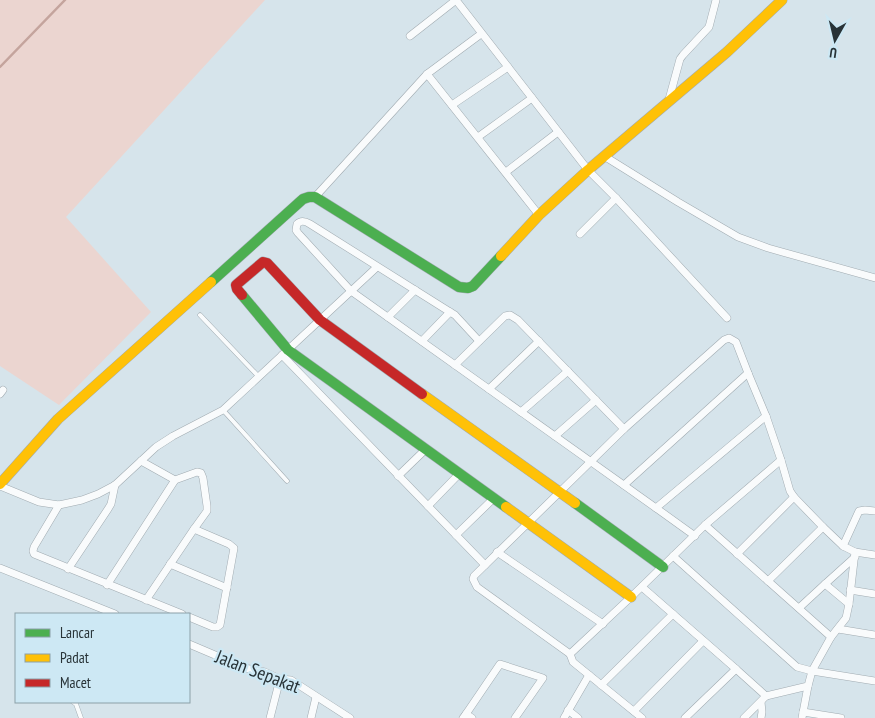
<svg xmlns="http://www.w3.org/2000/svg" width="875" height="718" viewBox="0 0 875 718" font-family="'PT Sans Narrow',sans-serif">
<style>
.green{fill:#ebd5d0}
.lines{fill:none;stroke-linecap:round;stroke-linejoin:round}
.stream{stroke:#c4a49d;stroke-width:2.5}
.lane-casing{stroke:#a1abb1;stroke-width:5}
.street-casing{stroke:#a1abb1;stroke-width:8}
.fast-casing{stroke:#a1abb1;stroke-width:11}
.slow-casing{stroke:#a1abb1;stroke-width:11}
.jam-casing{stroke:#a1abb1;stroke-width:11}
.lane{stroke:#f9fbfc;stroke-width:4}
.street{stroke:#f9fbfc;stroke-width:7}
.fast{stroke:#4caf50;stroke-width:10}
.slow{stroke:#ffc107;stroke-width:10}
.jam{stroke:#c62828;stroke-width:10}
.labels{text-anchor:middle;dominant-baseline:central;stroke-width:4.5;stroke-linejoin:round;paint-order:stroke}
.street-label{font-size:19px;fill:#283337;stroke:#cde8f4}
</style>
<rect width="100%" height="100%" fill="#d6e4eb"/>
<polygon class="green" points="0,0 265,0 66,217 151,312 59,405 0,366"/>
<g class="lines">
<polyline class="stream" points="0,67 65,0"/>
<defs>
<g id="lane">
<polyline points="200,315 259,377"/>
<polyline points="223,410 287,481"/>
<polyline points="73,702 76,704 81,718"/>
</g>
<g id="street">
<polyline points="456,0 588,170 616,198 727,318"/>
<polyline points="410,36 456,0"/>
<polyline points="427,74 539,215"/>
<polyline points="668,103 680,59 683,55 709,27 716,0"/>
<polyline points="452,105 508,67"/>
<polyline points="478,137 532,98"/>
<polyline points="604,156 678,202 738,237 768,248 875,278"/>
<polyline points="506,172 558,132"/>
<polyline points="315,197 427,74 481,34"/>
<polyline points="580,234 616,198"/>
<polyline points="388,317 415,290"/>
<polygon points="729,338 736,342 748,373 766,416 781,460 705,525 631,597 570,654 477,587 473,579 474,576 624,429 724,340"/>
<polyline points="422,341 450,312"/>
<path d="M 479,341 L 455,315 L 450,312 L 310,224 C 305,221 301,220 297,224 L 296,230 L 298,233 L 351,291 L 656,508"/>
<polyline points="282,355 485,565"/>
<polyline points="455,365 505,316 510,315 518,320 624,429"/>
<polyline points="489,389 539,341"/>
<polyline points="0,394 3,390"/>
<polyline points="521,412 568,371"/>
<polyline points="555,436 596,400"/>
<polyline points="781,460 790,491 794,497 823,527 843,546"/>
<polyline points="141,461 175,480"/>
<polyline points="398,476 426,449"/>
<polyline points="624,485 748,373"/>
<polyline points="0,486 39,502 59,505 82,500 98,494 115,485 156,447 173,436 223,410 377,267"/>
<polyline points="59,505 34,547 33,551 34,554 182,614"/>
<polyline points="428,506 460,473"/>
<polyline points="705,525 831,637 812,671 808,686 766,696 736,669"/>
<polyline points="456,535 494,498"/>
<polyline points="695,536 656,508 766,416"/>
<polyline points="497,552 603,624"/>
<polyline points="855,552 843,546 859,511 865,510 875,511"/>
<polyline points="737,554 794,497"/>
<polyline points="673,556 797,667 812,671 875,681"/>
<polyline points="170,564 227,588"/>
<polyline points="0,568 115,614"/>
<polyline points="68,569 108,509 111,504 115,485"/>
<polyline points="768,581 823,527"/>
<polyline points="825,584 855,557"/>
<polyline points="107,585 175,480 197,472 201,473 203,478 207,506 207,511 194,529 229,544 234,548 220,625 217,627 213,627 189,617"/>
<polyline points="642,587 736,669 685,718"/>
<polyline points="850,590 875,594"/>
<polyline points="146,600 194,529"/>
<polyline points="849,604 855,552 875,555"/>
<polyline points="799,608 825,584 849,604 846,618 831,637"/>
<polyline points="838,629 875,635"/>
<polyline points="189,644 222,658 235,666 265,672 280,679 291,680 350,718"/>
<polyline points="570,654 573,662 642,718"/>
<polyline points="601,685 673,614"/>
<polyline points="761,702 762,712 761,718"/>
<polyline points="568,710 578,718"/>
<polyline points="634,711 703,641"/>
<polyline points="803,712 841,718"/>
<polyline points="466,714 500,664 543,678 515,718"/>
<polyline points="270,718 280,679"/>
<polyline points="311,718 316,697"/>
<polyline points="463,718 466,714 472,718"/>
<polyline points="564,718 589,675"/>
<polyline points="744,718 766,696"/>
<polyline points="802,718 808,686"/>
</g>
<g id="fast">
<polyline points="211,282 303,199 309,197 315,197 459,287 468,288 473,286 501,256"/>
<polyline points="242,295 288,350 506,507"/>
<polyline points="575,503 663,567"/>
</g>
<g id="slow">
<polyline points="501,256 539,215 588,170 727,52 782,0"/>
<polyline points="422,394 575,503"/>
<polyline points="0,484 58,419 211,282"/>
<polyline points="506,507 631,597"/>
</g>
<polyline id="jam" points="242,295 237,289 236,285 263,262 267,263 320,320 422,394"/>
</defs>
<use href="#lane" class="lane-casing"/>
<use href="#street" class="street-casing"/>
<use href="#fast" class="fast-casing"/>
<use href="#slow" class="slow-casing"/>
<use href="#jam" class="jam-casing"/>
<use href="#lane" class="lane"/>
<use href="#street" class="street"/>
<use href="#fast" class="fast"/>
<use href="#slow" class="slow"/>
<use href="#jam" class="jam"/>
</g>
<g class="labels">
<g class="street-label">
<text transform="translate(258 671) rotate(21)">Jalan Sepakat</text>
</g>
</g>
<rect x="15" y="613" width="175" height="90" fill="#cde8f4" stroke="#8ba0a8"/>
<rect x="25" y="629" width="25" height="8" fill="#4caf50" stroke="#8ba0a8"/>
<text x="60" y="638" font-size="15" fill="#283337">Lancar</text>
<rect x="25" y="654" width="25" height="8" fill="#ffc107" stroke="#8ba0a8"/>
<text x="60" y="663" font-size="15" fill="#283337">Padat</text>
<rect x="25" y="679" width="25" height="8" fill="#c62828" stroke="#8ba0a8"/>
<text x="60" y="688" font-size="15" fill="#283337">Macet</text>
<g transform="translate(835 40) rotate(188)" stroke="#cde8f4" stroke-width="4" paint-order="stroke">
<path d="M0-4L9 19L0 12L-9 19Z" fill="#283337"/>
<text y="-8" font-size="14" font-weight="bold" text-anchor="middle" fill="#283337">U</text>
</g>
</svg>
